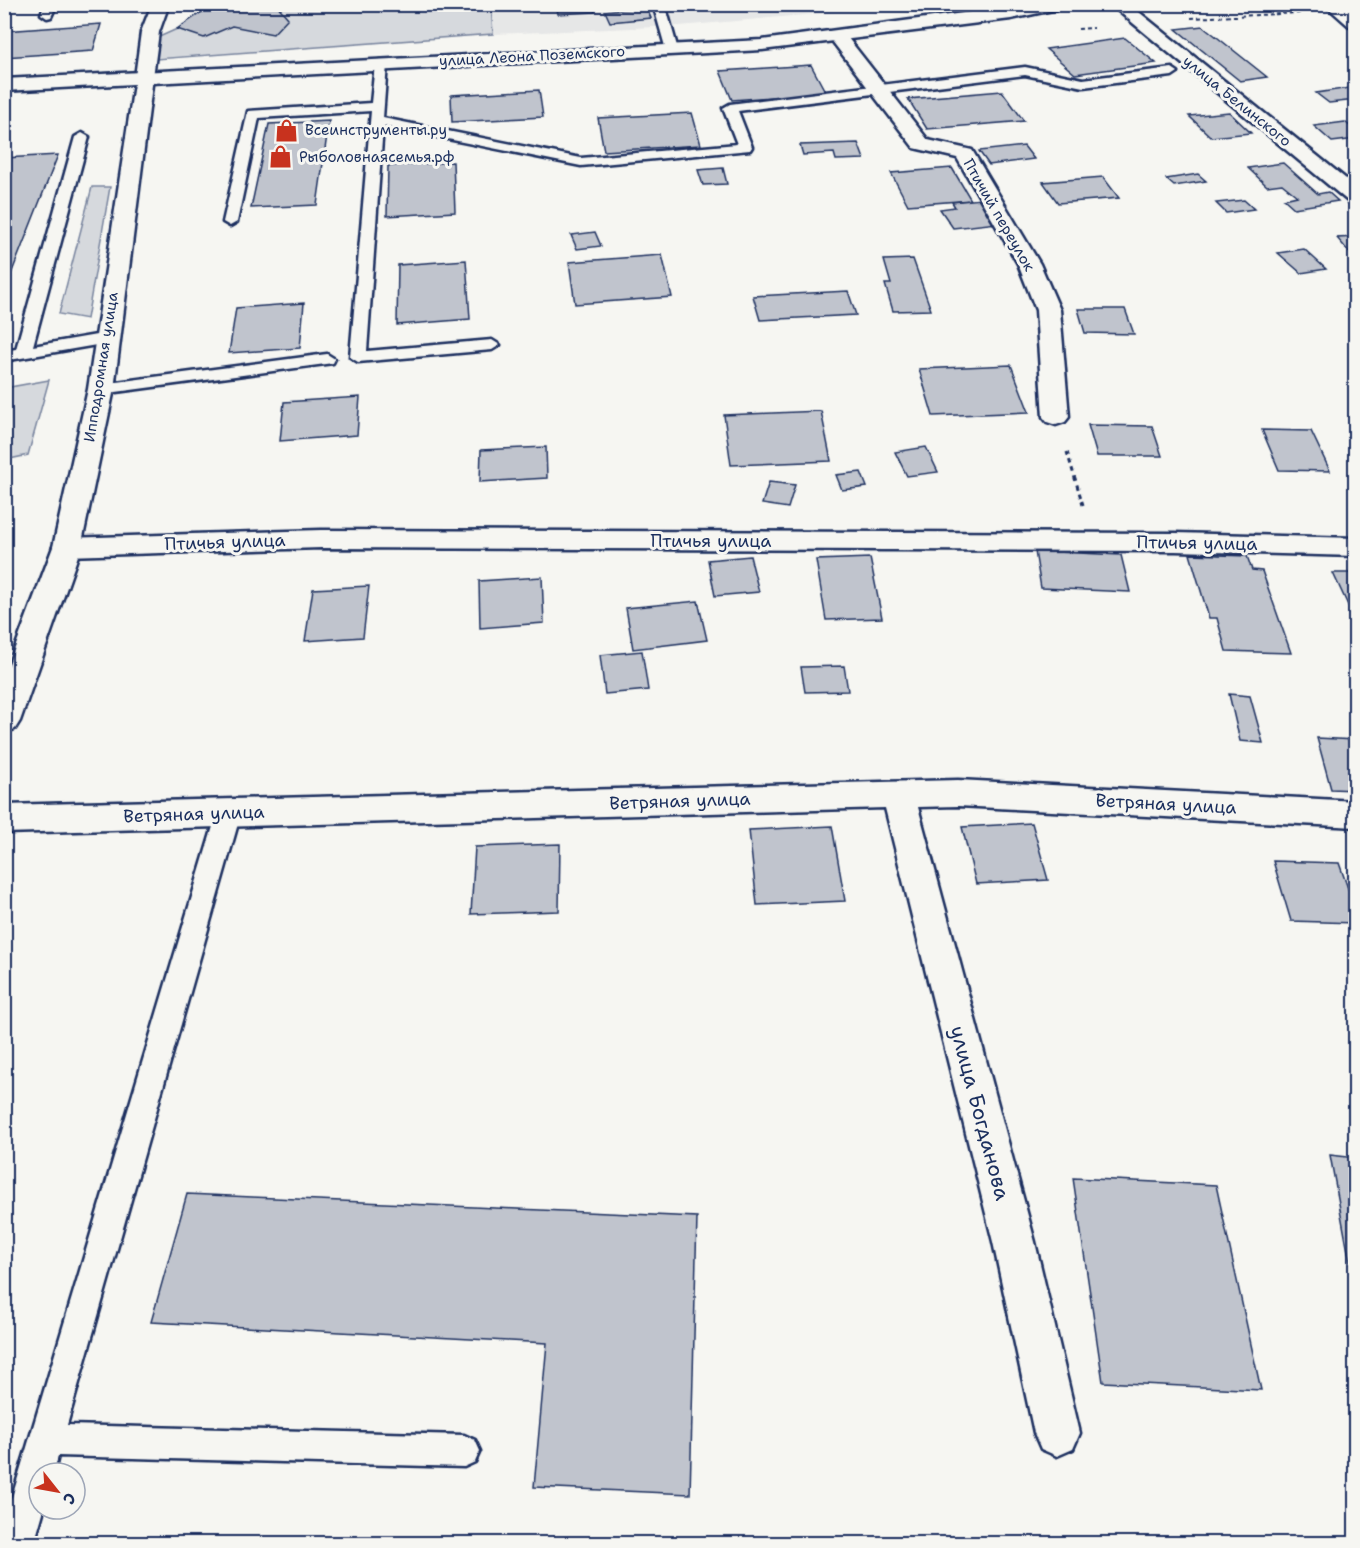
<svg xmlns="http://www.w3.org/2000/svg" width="1360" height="1548" viewBox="0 0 1360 1548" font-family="'Shantell Sans',sans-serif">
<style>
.built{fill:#e6e7e7}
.green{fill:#d6d9dd;stroke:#78849e;stroke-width:1.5}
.building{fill:#c0c4cd;stroke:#1b2f5e;stroke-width:1.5}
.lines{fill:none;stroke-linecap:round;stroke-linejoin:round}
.lane-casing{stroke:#1b2f5e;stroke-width:5}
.street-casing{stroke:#1b2f5e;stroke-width:5}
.secondary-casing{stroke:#1b2f5e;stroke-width:5}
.primary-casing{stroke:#1b2f5e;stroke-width:5}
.path-far1{stroke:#1b2f5e;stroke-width:2;stroke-dasharray:4 3;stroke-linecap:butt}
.path{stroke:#1b2f5e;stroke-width:3;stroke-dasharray:4.5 4;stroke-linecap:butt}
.lane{fill:#f6f6f2;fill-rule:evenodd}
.street{fill:#f6f6f2;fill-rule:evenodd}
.secondary{fill:#f6f6f2;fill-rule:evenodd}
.primary{fill:#f6f6f2;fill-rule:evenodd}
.labels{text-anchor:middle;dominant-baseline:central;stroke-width:6;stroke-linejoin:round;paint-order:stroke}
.far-street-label{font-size:15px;fill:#1b2f5e;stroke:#f6f6f2}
.far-poi-label{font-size:15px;fill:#1b2f5e;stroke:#f6f6f2;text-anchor:start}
.street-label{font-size:18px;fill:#1b2f5e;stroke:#f6f6f2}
.near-street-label{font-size:21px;fill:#1b2f5e;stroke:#f6f6f2}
</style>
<rect width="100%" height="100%" fill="#f6f6f2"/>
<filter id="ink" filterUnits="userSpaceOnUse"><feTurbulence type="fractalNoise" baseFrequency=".0167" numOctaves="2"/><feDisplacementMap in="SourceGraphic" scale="12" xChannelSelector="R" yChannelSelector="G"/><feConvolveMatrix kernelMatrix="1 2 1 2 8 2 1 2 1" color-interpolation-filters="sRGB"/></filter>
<g filter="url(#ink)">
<polygon class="built" points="491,5 918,5 679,26 493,34"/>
<g class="green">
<polygon points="200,5 491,5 493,34 156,59 157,38 177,29 205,10"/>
<polygon points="92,187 110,187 87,319 59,314"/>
<polygon points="49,380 28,455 5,460 5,388"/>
</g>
<g class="building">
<polygon points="230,4 276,4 288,18 273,34 232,26 204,38 177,29 205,10 212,8 220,10"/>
<polygon points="556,4 593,4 595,12 558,14"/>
<polygon points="646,7 651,18 610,22 605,11"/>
<polygon points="101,24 93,51 4,57 4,31"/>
<polygon points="1203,26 1267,77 1240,81 1176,29"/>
<polygon points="1125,38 1156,63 1075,74 1046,49"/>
<polygon points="811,65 826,93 732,100 720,71"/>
<polygon points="1356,87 1356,100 1329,103 1316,93"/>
<polygon points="539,90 543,117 452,122 451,95"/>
<polygon points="1002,91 1024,121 927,129 908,99"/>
<polygon points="1229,112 1251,133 1211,137 1189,116"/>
<polygon points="692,113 701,145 604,151 598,118"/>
<polygon points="329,121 317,205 251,208 269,124"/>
<polygon points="1345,122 1356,131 1356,139 1332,142 1314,126"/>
<polygon points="858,143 864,159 836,160 834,153 803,155 800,145"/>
<polygon points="1024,146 1034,159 989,165 979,151"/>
<polygon points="58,155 4,292 4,158"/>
<polygon points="453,162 455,212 387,216 388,166"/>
<polygon points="1283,163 1318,194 1328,192 1338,201 1294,208 1284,199 1297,196 1282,184 1267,186 1248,168"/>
<polygon points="723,168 727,184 703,185 698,170"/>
<polygon points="952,168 971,200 908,205 891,173"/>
<polygon points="1198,174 1206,181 1174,186 1166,179"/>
<polygon points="1103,177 1119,198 1058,203 1043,182"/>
<polygon points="981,199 998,223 953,228 940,209 955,207 952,202"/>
<polygon points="1244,200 1254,209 1226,213 1216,203"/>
<polygon points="595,232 601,246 577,249 571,235"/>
<polygon points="1356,237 1356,260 1337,238"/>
<polygon points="1304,249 1326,269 1301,273 1278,253"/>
<polygon points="662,255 672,297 575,304 569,262"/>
<polygon points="913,259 931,310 893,311 885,284 891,284 884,260"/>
<polygon points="466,260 470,319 397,325 398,265"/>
<polygon points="848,291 856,315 760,320 753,296"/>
<polygon points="304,303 300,348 229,353 236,308"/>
<polygon points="1078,309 1125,309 1134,334 1085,333"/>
<polygon points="1011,365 1029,412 933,416 919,369"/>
<polygon points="360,397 357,435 280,441 284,402"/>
<polygon points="821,411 831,461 731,465 724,415"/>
<polygon points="1088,425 1152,426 1162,456 1097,456"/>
<polygon points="1262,430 1311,431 1330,471 1279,470"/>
<polygon points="546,447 547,478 480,482 481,450"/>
<polygon points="926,447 938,472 907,476 895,452"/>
<polygon points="861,472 867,487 842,490 836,475"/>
<polygon points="769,482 795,485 788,508 762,504"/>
<polygon points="1035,551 1121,555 1130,592 1041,588"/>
<polygon points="1190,554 1247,556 1252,570 1262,571 1291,653 1226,651 1217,618 1209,618"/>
<polygon points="750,556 759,592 715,596 708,560"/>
<polygon points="870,558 882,618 826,620 816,560"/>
<polygon points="1333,573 1356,573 1356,616 1353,616"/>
<polygon points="542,577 544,623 480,628 479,581"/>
<polygon points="369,586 363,637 305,641 313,589"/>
<polygon points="698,601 707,640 633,649 626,608"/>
<polygon points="642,651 648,690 605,694 600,655"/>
<polygon points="844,666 848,691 805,692 801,667"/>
<polygon points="1229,694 1250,696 1263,743 1240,741"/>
<polygon points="1317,738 1356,740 1356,790 1331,789"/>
<polygon points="1032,823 1048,880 976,884 962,827"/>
<polygon points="832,826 845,901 757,905 749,830"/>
<polygon points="560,844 559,911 471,914 475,847"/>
<polygon points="1273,861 1339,863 1356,911 1356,923 1291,921"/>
<polygon points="1330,1155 1356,1158 1356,1295"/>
<polygon points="1073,1178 1216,1185 1261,1390 1103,1382"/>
<polygon points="187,1194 697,1217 690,1494 534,1487 547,1343 151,1322"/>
</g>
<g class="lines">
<defs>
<g id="lane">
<polygon points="45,4 57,4 51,17 47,18 41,14"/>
<polygon points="653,4 665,4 678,50 676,53 668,53 666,50"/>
<polygon points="381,60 387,64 383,118 581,158 737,144 723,108 730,104 1025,67 1083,79 1172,68 1178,72 1172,76 1083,87 1025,75 738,111 752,147 750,150 581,166 383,126 367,351 492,340 500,345 492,350 358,362 350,357 371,111 259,118 237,222 230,226 223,222 248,111 371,103 375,64"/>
<polygon points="82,133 89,137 33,346 108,333 116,338 108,343 4,361 4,351 16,349 75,137"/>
<polygon points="327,354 335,359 333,363 101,394 95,393 92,389 95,385 101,384"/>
<polygon points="229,804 237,807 241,813 67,1425 464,1435 475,1440 480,1451 475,1462 464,1467 58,1456 54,1473 39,1473 39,1509 44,1509 34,1544 4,1544 4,1524 217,813 221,807"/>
</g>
<g id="street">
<polygon points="152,4 169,4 159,32 153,77 151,81 137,81 135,77 141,32"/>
<polygon points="1110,4 1129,4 1356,187 1356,204 1349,202"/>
<polygon points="1324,4 1343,4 1356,14 1356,28 1350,27"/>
<polygon points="838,32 844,33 928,140 972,150 1040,264 1060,310 1069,417 1065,422 1056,425 1047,422 1043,417 1036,310 1018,264 957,158 914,148 829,37 832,33"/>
<polygon points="321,530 1175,533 1356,538 1356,556 1175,551 321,548 67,556 57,554 53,547 57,540 67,538"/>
<polygon points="958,780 1356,801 1356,827 958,806 918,807 1035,1242 1080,1433 1073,1449 1057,1456 1041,1449 1034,1433 993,1242 885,808 4,833 4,805"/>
</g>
<polygon id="secondary" points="144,71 151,73 153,77 114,389 81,547 20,721 15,729 4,733 4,677 53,547 88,389 135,77 137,73"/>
<polygon id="primary" points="1030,4 1064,4 1062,8 1011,19 762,50 4,91 4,79 762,40"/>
</defs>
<use href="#lane" class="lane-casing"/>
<use href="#street" class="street-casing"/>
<use href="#secondary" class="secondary-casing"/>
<use href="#primary" class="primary-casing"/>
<g class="path-far1">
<polyline points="1191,18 1301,13"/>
<polyline points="1078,29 1094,28"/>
</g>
<polyline class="path" points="1067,452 1083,505"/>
<use href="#lane" class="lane"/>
<use href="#street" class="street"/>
<use href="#secondary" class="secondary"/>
<use href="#primary" class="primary"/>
</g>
</g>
<defs>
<symbol id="shop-bare" viewBox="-9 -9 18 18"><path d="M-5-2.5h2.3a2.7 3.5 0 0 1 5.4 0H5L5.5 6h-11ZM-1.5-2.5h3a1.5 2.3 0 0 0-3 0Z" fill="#c8321e" stroke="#f6f6f2" stroke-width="2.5" paint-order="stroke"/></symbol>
</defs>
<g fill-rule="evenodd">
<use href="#shop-bare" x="270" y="114" width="33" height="33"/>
<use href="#shop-bare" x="264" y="140" width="33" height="33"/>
</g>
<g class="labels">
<g class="far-street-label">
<text transform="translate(532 56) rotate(-3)">улица Леона Поземского</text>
<text transform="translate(1237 101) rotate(39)">улица Белинского</text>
<text transform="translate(999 215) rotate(60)">Птичий переулок</text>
<text transform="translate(101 367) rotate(-81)">Ипподромная улица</text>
</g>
<g class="far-poi-label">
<text x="305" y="130">Всеинструменты.ру</text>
<text x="299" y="157">Рыболовнаясемья.рф</text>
</g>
<g class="street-label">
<text x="711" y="541">Птичья улица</text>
<text transform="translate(225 542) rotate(-2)">Птичья улица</text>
<text transform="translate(1197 543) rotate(1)">Птичья улица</text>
<text transform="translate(680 801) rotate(-2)">Ветряная улица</text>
<text transform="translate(1166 804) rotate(3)">Ветряная улица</text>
<text transform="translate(194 814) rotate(-2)">Ветряная улица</text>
</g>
<g class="near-street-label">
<text transform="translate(980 1113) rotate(75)">улица Богданова</text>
</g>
</g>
<rect width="1360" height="1548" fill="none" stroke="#f6f6f2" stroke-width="24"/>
<rect x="12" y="12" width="1336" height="1524" fill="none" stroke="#1b2f5e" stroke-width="2" filter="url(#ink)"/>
<g transform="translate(57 1491) rotate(121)"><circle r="28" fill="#f6f6f2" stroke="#9ea6b7" stroke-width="1.5"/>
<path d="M0-4.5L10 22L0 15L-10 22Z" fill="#c8321e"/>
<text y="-9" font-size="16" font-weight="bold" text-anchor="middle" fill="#1b2f5e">С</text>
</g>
</svg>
